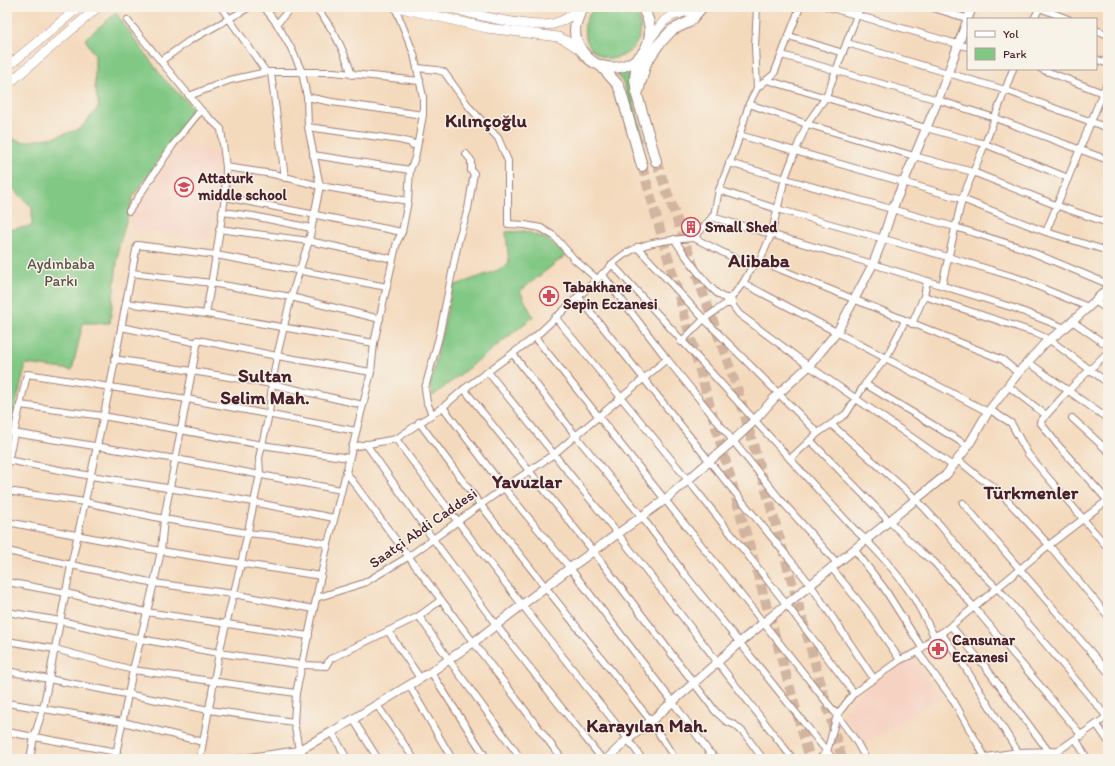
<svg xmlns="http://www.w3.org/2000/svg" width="1115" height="766" viewBox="0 0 1115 766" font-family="Itim,sans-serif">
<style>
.built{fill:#f6d2c3}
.green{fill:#81c884;stroke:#667458}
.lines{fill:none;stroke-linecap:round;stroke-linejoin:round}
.primary-tunnel{stroke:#d2b5a0;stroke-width:10;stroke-dasharray:10 5;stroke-linecap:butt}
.minor-casing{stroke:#9f7c74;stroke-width:8}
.tertiary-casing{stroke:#9f7c74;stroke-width:10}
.secondary-casing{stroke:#9f7c74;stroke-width:10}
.primary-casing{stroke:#9f7c74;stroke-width:12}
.minor{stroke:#fff;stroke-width:6}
.tertiary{stroke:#fff;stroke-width:8}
.secondary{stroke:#fff;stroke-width:9}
.primary{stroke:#fff;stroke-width:10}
.labels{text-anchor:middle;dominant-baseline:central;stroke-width:3;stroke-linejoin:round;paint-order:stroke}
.poi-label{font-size:15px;font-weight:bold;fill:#4a1f2b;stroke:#f7f3e8;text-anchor:start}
.park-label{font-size:15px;fill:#5a5246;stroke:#f7f3e8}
.street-label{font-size:15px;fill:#4a1f2b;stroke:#f7f3e8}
.district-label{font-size:19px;font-weight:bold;fill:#4a1f2b;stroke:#f7f3e8}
</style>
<rect width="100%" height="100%" fill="#f7f3e8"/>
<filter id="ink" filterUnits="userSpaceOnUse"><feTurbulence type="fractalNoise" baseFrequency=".025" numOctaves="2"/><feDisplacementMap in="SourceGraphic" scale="8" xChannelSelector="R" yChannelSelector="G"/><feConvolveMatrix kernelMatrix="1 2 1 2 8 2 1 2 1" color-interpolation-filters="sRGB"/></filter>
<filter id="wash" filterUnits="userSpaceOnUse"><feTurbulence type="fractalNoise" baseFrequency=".012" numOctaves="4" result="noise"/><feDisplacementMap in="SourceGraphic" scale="16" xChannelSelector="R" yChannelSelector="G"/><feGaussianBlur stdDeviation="0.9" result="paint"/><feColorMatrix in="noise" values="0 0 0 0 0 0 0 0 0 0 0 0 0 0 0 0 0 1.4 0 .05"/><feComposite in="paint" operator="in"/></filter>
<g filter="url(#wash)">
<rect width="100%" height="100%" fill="#f4dabd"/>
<g class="built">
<polygon points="181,143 220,153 210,240 133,230 131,220"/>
<polygon points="912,657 928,681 943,696 865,744 844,715 844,711 855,697"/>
</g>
<g class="green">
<path d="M 596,7 L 629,7 C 660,30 622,75 595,52 C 589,47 586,41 585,34 C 583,23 588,14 596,7 Z"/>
<polygon points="116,13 163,78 197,112 174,138 133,197 119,246 110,323 83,323 72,370 26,364 10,428 7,428 7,230 32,226 32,207 7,183 7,137 23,142 55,137 80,129 99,107 95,87 95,55 85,39"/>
<polygon points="629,69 629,82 644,141 641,142 624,84 616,73"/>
<polygon points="525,231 547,239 566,255 520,291 533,317 433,396 430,386 453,286 504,268 509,263 506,232"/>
</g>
</g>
<g filter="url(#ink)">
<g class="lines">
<g class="primary-tunnel">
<polyline points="656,161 738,391 842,759"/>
<polyline points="642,166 810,759"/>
</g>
<defs>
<g id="minor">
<polyline points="221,7 266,72"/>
<path d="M 315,7 C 333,27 344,50 352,75"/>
<polyline points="828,7 968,47"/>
<polyline points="930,7 969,19"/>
<polyline points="1037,7 1068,19"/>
<polyline points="1034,19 1040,7"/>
<polyline points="127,20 201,110 221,129 226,167 225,197 216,255 206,314"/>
<polyline points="277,24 291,7"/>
<polyline points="1096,30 1108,35"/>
<polyline points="789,36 843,53"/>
<polyline points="847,43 1005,90 1108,128"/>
<polyline points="782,55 938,100 995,118 1108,160"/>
<polyline points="1096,59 1108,64"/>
<polyline points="161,61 189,41 250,7"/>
<polyline points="417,68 437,70 444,72 470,108 498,138 508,161 508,224 525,225 541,228 554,236 574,259 597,279"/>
<polyline points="1041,69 1108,95"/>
<polyline points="271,73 285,178"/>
<polyline points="767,80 926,128 985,144 1068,178"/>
<polyline points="757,88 774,74 800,7"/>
<polyline points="189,96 230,80 266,72 333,72 420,81"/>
<polyline points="307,97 332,102 423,115"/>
<polyline points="749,104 807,124 914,156 973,172 1058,206 1108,223"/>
<polyline points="308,127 400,140 412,143 412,145 416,144"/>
<polyline points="739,135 962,199 1046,232 1108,251"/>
<polyline points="313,155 410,170"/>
<polyline points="729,163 955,227 1022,248 1108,284"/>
<polyline points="226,167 273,174 320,186 408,201"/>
<polyline points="719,190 777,209 948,257 1018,278 1088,307"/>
<polyline points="225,197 402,232"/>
<polyline points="129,211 173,145 201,110"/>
<polyline points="222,212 253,216 311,228"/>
<polyline points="712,217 873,264 1014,308 1065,328"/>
<polyline points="219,229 309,241 393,259"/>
<polyline points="1046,232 1108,80"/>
<polyline points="694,238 752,267"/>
<path d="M 674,239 C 683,252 711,294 725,298 C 727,298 729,298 731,298 L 732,302 L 728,304 L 726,301 L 726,298"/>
<polyline points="637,247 704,319 818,433"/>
<polyline points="760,261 1003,360 1018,373"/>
<path d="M 612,264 L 853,528 C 874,546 898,574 914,598 C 921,610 928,624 934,636"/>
<polyline points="132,273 211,283 291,297 380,319"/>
<polyline points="602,274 667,359 779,498 837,563"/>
<polyline points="743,283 988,412"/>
<polyline points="942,285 962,199 985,144 1013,69"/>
<polyline points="578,296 710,462 810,584 874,679"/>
<polyline points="924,296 1033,332 1050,340 1108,383"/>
<polyline points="731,298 743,283 752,267 759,263 771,235 785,178 795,152 807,124 826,97 860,7"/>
<polyline points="1095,301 1108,310"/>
<polyline points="126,303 206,314 374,343"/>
<polyline points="731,303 739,314 809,366 953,466"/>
<path d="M 555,317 C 657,441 758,565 854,693"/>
<polyline points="1072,321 1108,346"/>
<polyline points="912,324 924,296 927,281"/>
<polyline points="121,327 198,343"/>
<polyline points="535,337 837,715 856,741 866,759"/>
<polyline points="681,342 704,319 727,303"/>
<polyline points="1108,352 1068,391 1040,422 1057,444 1108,501"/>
<polyline points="513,354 576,436 642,517 683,572 833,759"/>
<polyline points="114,359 192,371 272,384 363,405"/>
<polyline points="1028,362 1108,419"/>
<polyline points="488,372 618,534 793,759"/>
<polyline points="865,384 968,446"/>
<polyline points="1008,386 1046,415"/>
<polyline points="464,389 593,551 716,712 726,721 735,725 744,733 763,759"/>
<polyline points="20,405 103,416 262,445 349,458"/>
<polyline points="443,407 504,488 570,568 672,701 709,752 717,759"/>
<polyline points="990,410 1011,423 1028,454 1108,548"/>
<polyline points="432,414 427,403 425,388 439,337 459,238 468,209 474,173 471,171 471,160 466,154"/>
<polyline points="1072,418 1108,451"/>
<polyline points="419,422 480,504 651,721 675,759"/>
<polyline points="832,425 916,499 940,525 968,559 1005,596 1107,717"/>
<polyline points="7,432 176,459 341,490"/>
<path d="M 396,439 C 471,541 549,640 628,739 L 642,759"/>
<polyline points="810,440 889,521 922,553 934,562 974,607 1082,736"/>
<polyline points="366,444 433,539 497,626 602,759"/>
<path d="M 352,447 L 396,439 L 443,407 L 464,389 L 535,337 L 607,270 C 628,243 662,240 694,238 L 714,215 L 719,190 L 736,147 L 749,104 L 757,88 L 755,46 L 757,7"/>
<polyline points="790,459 818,433 846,414 865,384 886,358 905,321"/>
<polyline points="7,460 91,476 237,499 334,518"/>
<polyline points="958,460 980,478 995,488 1007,500 1049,545 1108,616"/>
<polyline points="7,466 27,374 187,399 356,431"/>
<path d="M 346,472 C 416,569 490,663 562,759"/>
<polyline points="7,491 85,502 164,519 247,533 297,538 328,544"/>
<polyline points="963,503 1108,672"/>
<polyline points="7,522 161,551 321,576"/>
<polyline points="854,549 884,588 922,648"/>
<polyline points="7,551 154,583 233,594 314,609"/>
<polyline points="831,567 868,613 900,660"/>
<polyline points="7,582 66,593 146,612 309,636"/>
<polyline points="316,598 364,583 408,557 504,488 554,454 667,359"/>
<polyline points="7,612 61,621 140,639 219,653 303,665 326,666 330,659 419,616 441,600"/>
<polyline points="419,616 449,660 521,759"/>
<polyline points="951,626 984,665 1049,752"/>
<polyline points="388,631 420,678"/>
<polyline points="941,633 958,656 1018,752"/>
<polyline points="7,641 55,649 133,670 296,693"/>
<polyline points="918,652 953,700 985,757"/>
<polyline points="7,671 209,710 294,722"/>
<polyline points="431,672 487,759"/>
<polyline points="409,685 452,759"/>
<polyline points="7,703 123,722 203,742"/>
<polyline points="377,705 414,759"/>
<polyline points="353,719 378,759"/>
<polyline points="1097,725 1108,741"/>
<polyline points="7,732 117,752"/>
<polyline points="332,732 347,759"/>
<polyline points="1076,739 1087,759"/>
<polyline points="293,751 294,759"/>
<polyline points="1027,752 1031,759"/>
<polyline points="30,759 34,737 43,709 71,566 110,386 137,245 216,255 387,287"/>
<polyline points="115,759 133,670 154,583 161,551 164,519 198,340 277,356 371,372"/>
<polyline points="200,759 219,653 241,564 260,474 259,458 269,414 272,384 277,356 291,297 309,241 320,186 308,127 307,97 302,72 291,48 277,24 264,7"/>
<polyline points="236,759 299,750 294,722 296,693 326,552 363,405 371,372 374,343 393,259 397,242 402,232 408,201 410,170 415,158 423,115 423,97 414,54 395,7"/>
<polyline points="819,759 827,752 837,715 854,693 900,660 918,652 934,636 941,633 951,626 1049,545 1108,500"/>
<polyline points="974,759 1018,752 1058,751 1108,716"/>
</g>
<g id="tertiary">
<polyline points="305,759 299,750 332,732 431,672 474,642 570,568 666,499 734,440 754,421 778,394 809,366 837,332 873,264 883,238 892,210 938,100 972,7"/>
<polyline points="607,759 628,739 651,721 740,642 946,475 968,446 988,412 1018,373 1045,343 1065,328 1095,301 1108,288"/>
</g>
<g id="secondary">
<polyline points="397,7 487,28 558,37 567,41 582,51"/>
<path d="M 447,7 C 471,14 531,29 553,24 C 565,21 573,14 582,7"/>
<polyline points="650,39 664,21 671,16 702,7"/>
<polyline points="7,67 79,7"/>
<polyline points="7,85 98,7"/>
</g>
<g id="primary">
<path d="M 584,7 C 576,18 572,31 578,44 C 601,93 674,58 642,7"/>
<polyline points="637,60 635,79 637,95 656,161"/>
<polyline points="601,66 618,85 621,92 642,166"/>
<polyline points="637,95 646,63 658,45 672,30 689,22 702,7"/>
</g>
</defs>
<use href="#minor" class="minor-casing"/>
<use href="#tertiary" class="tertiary-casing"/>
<use href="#secondary" class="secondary-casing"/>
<use href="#primary" class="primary-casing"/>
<use href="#minor" class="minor"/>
<use href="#tertiary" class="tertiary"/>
<use href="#secondary" class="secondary"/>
<use href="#primary" class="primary"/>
</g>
</g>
<defs>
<symbol id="school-ring" viewBox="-11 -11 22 22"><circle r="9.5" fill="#f7f3e8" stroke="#d1495b" stroke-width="1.5"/><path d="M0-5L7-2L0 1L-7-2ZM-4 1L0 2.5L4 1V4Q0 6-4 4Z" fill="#d1495b"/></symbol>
<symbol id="building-ring" viewBox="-11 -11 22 22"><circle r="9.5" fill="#f7f3e8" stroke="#d1495b" stroke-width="1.5"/><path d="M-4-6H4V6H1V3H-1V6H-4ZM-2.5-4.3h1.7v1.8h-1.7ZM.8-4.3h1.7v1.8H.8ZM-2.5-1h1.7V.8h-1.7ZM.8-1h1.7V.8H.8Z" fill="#d1495b"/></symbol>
<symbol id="pharmacy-ring" viewBox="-11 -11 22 22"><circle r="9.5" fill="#f7f3e8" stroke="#d1495b" stroke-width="1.5"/><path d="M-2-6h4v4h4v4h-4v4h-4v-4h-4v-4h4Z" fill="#d1495b"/></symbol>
</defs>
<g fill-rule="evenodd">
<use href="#school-ring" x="173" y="176" width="22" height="22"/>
<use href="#building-ring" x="680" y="216" width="22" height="22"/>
<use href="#pharmacy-ring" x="538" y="285" width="22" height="22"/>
<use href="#pharmacy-ring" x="927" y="638" width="22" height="22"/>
</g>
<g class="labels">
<g class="poi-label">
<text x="198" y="178">Attaturk<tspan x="198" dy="17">middle school</tspan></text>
<text x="705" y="227">Small Shed</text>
<text x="563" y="287">Tabakhane<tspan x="563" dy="17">Sepin Eczanesi</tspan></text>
<text x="952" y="640">Cansunar<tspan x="952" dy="17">Eczanesi</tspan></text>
</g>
<g class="park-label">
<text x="61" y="264">Aydınbaba<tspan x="61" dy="17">Parkı</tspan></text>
</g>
<g class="street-label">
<text transform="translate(423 528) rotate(-35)">Saatçi Abdi Caddesi</text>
</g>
<g class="district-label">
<text x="486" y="120">Kılınçoğlu</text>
<text x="759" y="260">Alibaba</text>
<text x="265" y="375">Sultan<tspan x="265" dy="22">Selim Mah.</tspan></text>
<text x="527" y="481">Yavuzlar</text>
<text x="1031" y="492">Türkmenler</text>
<text x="647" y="725">Karayılan Mah.</text>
</g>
</g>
<rect width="1115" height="766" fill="none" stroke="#f7f3e8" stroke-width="24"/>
<rect x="967" y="18" width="130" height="52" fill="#f7f3e8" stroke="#b29e9c"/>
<rect x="975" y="31" width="20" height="6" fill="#ffffff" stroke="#b29e9c"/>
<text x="1003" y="38" font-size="12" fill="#4a1f2b">Yol</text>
<rect x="975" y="48" width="20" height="12" fill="#81c884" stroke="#b29e9c"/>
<text x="1003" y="58" font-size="12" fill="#4a1f2b">Park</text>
</svg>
